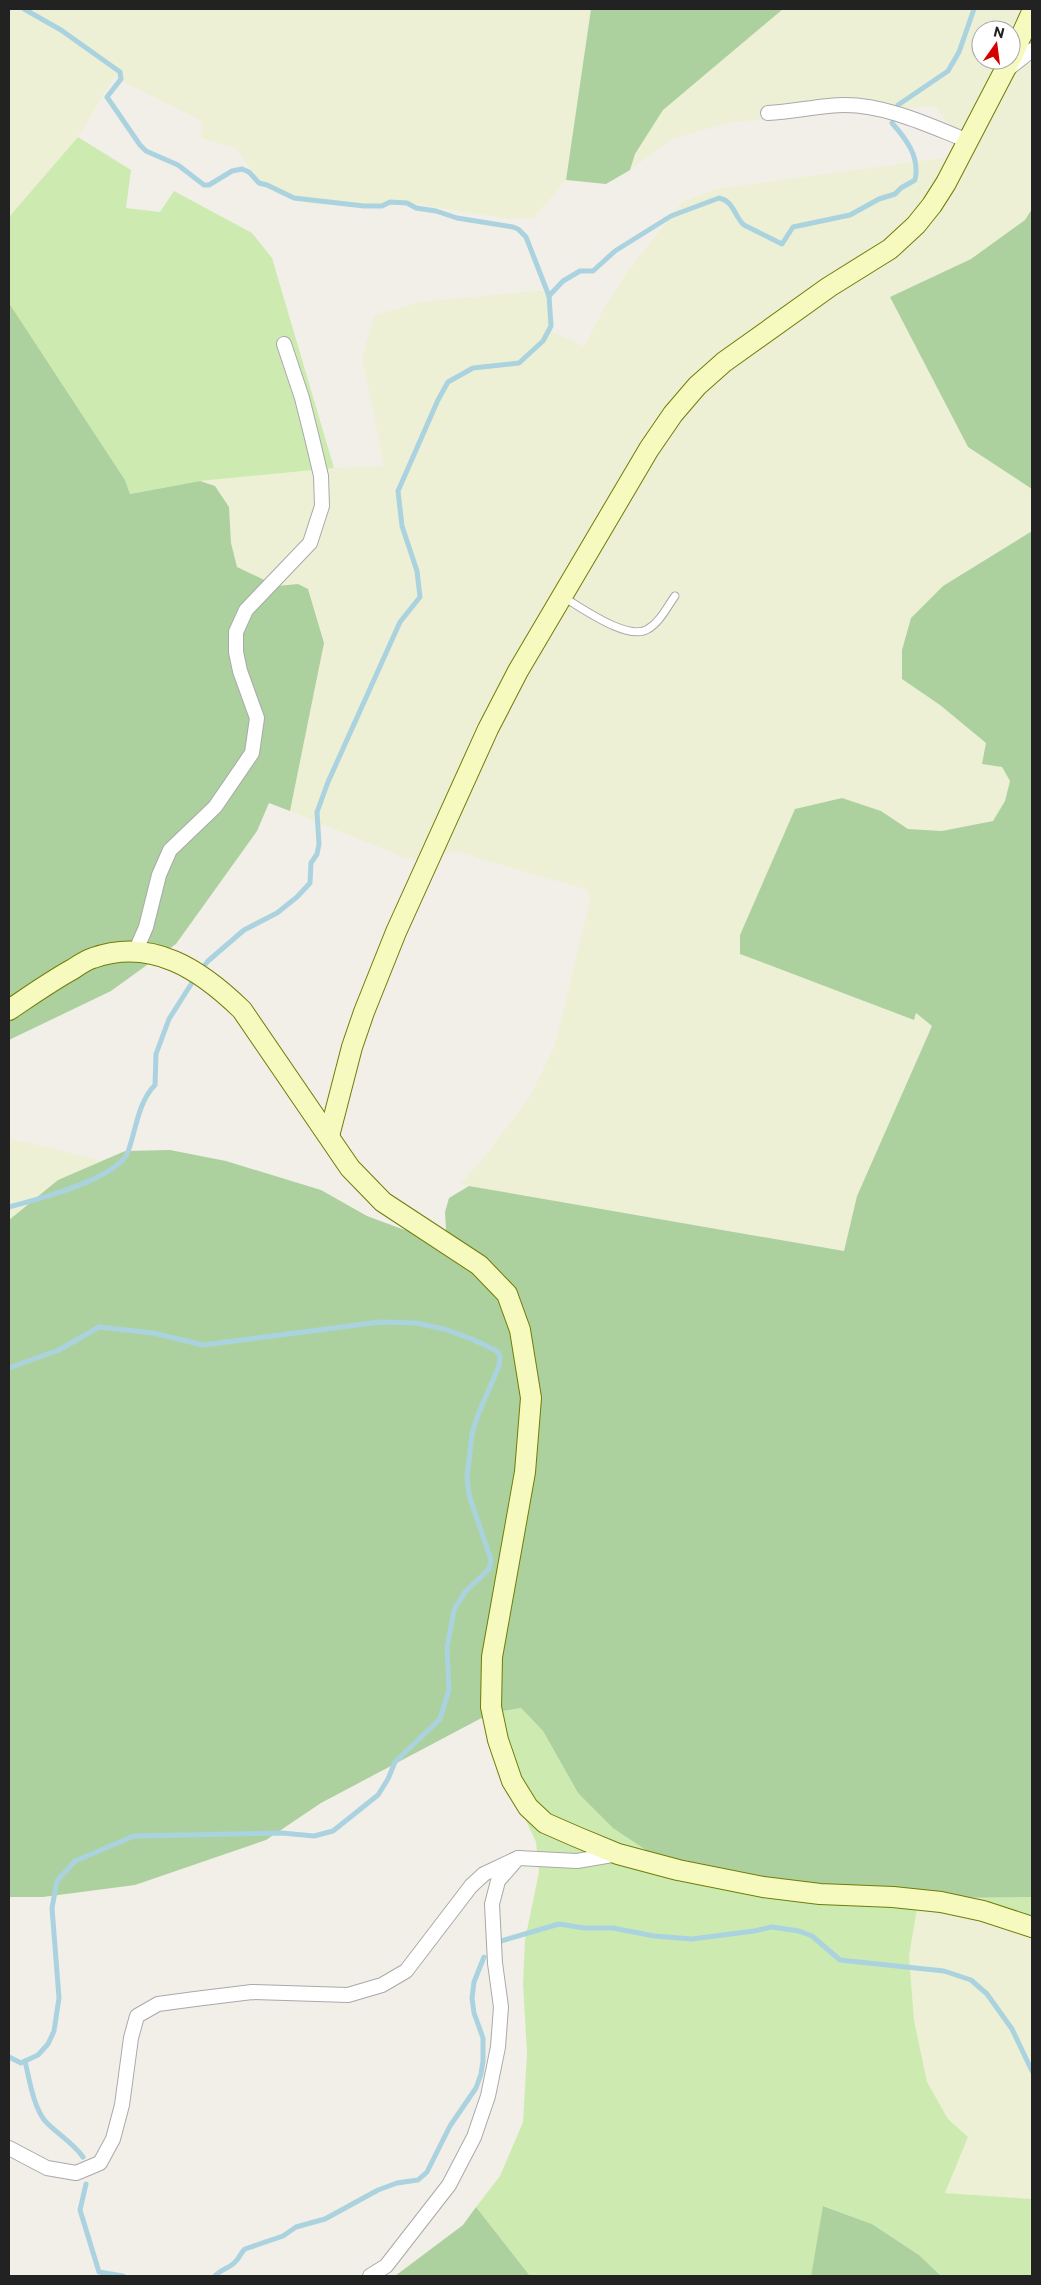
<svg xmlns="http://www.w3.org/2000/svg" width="1041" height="2285" viewBox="0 0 1041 2285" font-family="Commissioner,sans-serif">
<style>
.farmland{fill:#eef0d5;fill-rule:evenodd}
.grass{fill:#cdebb0}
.forest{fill:#add19e}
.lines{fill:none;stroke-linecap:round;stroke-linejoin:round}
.stream{stroke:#aad3df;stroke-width:5}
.lane-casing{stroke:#a9a9a9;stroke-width:9}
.street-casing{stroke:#a9a9a9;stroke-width:16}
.secondary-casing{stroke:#707d05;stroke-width:22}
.lane{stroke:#fff;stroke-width:7}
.street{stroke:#fff;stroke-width:14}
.secondary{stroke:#f7fabf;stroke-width:20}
</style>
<rect width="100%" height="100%" fill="#f2efe9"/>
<g class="farmland">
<polygon points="9,9 591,9 566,180 534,218 508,219 416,204 374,207 309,204 264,186 235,148 201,138 202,121 114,77 78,137 9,217"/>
<path d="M 783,9 L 1032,9 L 1032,209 L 1025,220 L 971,259 L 890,297 L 968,447 L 1032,489 L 1032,531 L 943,586 L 902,679 L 940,705 L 987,743 L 1010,781 L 1005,801 L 993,821 L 942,831 L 908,829 L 881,811 L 740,954 L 914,1019 L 916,1013 L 932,1026 L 857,1196 L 844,1251 L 460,1184 L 485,1156 L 530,1096 L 555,1045 L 590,900 L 588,890 L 454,851 L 422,860 L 403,857 L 290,811 L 324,643 L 308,589 L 277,586 L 237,567 L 231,543 L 229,507 L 215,487 L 200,481 L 334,468 L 384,466 L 362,357 L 375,315 L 420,302 L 548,290 L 550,331 L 584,346 L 602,312 L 628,271 L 682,202 L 716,189 L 950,157 L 952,130 L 935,106 L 731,122 L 672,139 L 630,170 L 635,154 L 663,110 ZM 981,30 L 1011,30 L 1011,60 L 981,60 Z"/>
<polygon points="9,1138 102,1161 58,1180 9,1220"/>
<polygon points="919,1897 1032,1928 1032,2199 945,2193 968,2137 948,2119 927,2083 914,2020 909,1956"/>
</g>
<g class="grass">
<polygon points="78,137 131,170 126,208 160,212 174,191 252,233 272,258 334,468 200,481 130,494 125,480 9,303 9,217"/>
<polygon points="521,1708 543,1731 578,1793 649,1852 685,1861 919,1897 909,1956 914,2020 927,2082 948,2119 968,2137 945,2193 1032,2199 1032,2276 941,2276 919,2255 872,2224 824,2206 811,2276 530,2276 476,2207 500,2176 523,2122 527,2053 523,1984 525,1940 539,1872 536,1842 503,1772 491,1713"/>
<polygon points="1032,1897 1032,1928 943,1898"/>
</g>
<g class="forest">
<polygon points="591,9 783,9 663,110 635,154 630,170 606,184 566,180"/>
<polygon points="1032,209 1032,489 968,447 890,297 971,259 1025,220"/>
<polygon points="9,303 125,480 130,494 200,481 215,486 229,507 231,543 237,567 277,586 298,584 308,589 324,643 290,811 269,803 257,831 176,944 111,991 9,1040"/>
<polygon points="1032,531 1032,1897 943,1898 802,1893 649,1852 613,1828 578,1793 543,1731 521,1708 491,1713 321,1803 266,1840 135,1885 43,1897 9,1897 9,1220 58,1180 125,1151 170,1150 226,1161 321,1190 367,1216 402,1229 429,1236 446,1230 445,1212 449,1198 469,1186 844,1251 857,1196 932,1026 916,1013 914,1020 740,954 740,935 795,809 842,798 881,811 908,829 942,831 993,821 1005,801 1010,781 1002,767 982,764 986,743 940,705 902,679 902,650 911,618 943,586"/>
<polygon points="823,2206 872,2224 919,2255 941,2276 811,2276"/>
<polygon points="476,2207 530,2276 395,2276 463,2225"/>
</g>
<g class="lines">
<g class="stream">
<polyline points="24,9 61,30 120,72 121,79 107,97 140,145 146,151 178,165 204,185 209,185 232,171 242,169 249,172 259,183 267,185 294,198 364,206 382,206 390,202 407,203 416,208 436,211 457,218 513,227 518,229 526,237 549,296 551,326 543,341 519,363 473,368 448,382 438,400 398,491 402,526 417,571 420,597 400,622 328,782 317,812 319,844 317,854 311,863 310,883 297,897 277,913 244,930 208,961 200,971"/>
<polyline points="898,105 948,71 959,52 974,9"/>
<path d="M 549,296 L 563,281 L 580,271 L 593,271 L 615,251 L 671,216 L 719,198 C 734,201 734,216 744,225 L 782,244 L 793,227 L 850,215 L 879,199 L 895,194 L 901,188 L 915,180 C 920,157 907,140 892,123"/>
<path d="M 9,1207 C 36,1200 117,1179 128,1152 C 136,1130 138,1102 155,1085 L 156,1054 L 169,1019 L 195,978"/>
<polyline points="9,1368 59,1350 99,1327 153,1333 203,1345 380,1322 416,1323 444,1329 472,1339 497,1351 500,1356 499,1366 477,1417 472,1434 467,1477 469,1495 491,1560 489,1569 465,1592 454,1610 447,1648 449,1690 440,1719 395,1762 388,1779 378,1795 333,1831 314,1836 282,1833 134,1836 75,1861 57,1881 52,1908 59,1998 54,2031 48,2044 38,2055 21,2063 9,2057"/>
<polyline points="501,1941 559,1924 584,1928 613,1928 654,1936 692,1939 754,1931 772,1927 799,1931 812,1936 840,1960 944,1971 971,1980 987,1994 1012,2029 1032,2071"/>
<path d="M 25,2061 C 29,2078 34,2111 47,2123 C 59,2135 73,2143 83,2157"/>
<polyline points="86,2184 80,2210 99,2272 123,2276"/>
<path d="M 215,2276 C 221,2269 230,2268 235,2262 C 240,2258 240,2253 245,2249 L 283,2236 L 296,2227 L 325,2219 L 378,2190 L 397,2183 L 418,2180 L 427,2172 L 450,2126 L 476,2088 L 481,2074 L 483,2061 L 483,2038 L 474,2013 L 472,1998 L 474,1982 L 484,1957"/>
</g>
<defs>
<path id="lane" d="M 563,597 C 581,607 628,642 648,629 C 660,622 667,607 675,596"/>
<g id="street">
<polyline points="1008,69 1032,50"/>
<path d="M 768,113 C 793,112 821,105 845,105 C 886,105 928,125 966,140"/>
<polyline points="136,950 146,927 159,875 170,850 215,807 252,753 257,718 240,671 236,652 236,632 246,610 310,543 322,506 321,476 312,438 302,398 284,344"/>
<polyline points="9,2148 47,2168 76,2173 100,2163 113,2139 122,2105 131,2038 137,2016 158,2004 195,1999 252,1992 348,1995 382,1985 406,1971 471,1886 484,1874 518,1858"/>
<polyline points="370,2276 386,2266 449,2185 474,2137 488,2096 498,2047 501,2007 495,1963 492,1904 498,1881 518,1858 577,1861 618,1854"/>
</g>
<g id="secondary">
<polyline points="1011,58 1032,12"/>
<path d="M 9,1010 C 30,996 51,981 73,969 C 79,965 86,960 93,958 C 152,937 201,970 242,1010 L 350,1168 L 383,1202 L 479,1265 L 507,1294 L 520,1330 L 531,1398 L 525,1472 L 492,1657 L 491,1707 L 498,1740 L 512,1781 L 528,1807 L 545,1823 L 577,1837 L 618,1854 L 678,1870 L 763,1887 L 820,1894 L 893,1897 L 941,1902 L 983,1911 L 1032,1927"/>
<polyline points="329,1136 352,1047 364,1012 396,932 488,729 518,671 649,449 673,414 697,386 724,362 829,287 890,249 916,225 932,205 946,183 1010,60"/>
</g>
</defs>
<use href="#lane" class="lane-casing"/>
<use href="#street" class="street-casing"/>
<use href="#secondary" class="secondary-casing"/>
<use href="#lane" class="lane"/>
<use href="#street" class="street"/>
<use href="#secondary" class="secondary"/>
</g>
<rect width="1041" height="2285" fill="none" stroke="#222222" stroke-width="20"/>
<g transform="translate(996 45) rotate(14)"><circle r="24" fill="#ffffff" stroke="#a7a7a7"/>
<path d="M0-4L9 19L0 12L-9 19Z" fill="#d40000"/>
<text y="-8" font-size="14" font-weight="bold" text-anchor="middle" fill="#222222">N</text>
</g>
</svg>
